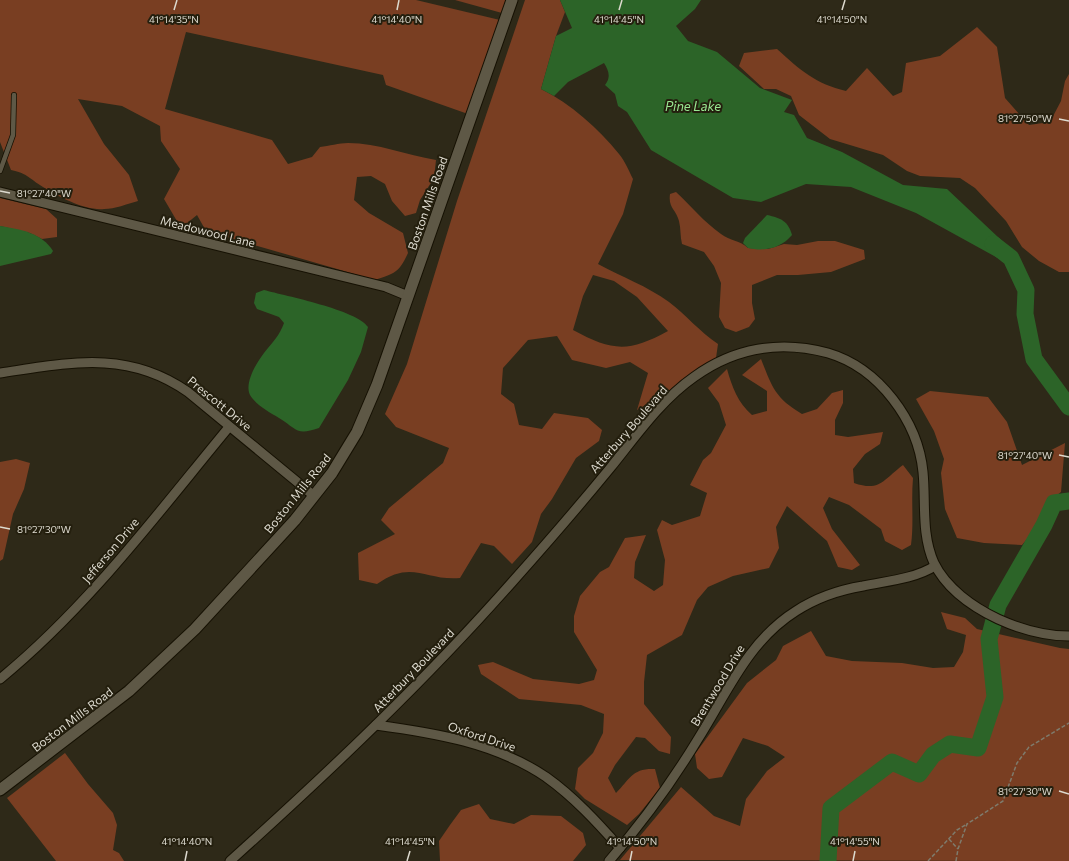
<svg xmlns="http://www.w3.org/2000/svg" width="1069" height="861" viewBox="0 0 1069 861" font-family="Commissioner,sans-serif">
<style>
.green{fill:#793e22;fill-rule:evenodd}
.water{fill:#2c6428}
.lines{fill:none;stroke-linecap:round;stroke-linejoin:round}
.river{stroke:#2c6428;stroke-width:17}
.service-casing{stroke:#161103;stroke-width:6}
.minor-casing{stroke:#161103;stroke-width:11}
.tertiary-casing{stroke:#161103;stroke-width:13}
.path{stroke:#7f7b6c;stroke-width:1.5;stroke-dasharray:4 2;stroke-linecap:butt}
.service{stroke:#5e5846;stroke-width:4.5}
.minor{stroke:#5e5846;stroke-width:9}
.tertiary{stroke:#5e5846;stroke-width:11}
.ticks{fill:none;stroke:#dddacf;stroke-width:1.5}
.labels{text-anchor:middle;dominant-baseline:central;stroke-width:4;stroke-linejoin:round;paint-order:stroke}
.street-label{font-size:12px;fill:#dddacf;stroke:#241f0e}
.water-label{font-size:13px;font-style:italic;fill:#99e792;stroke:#241f0e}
.ticks-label{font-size:10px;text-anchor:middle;fill:#dddacf;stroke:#241f0e;stroke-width:4;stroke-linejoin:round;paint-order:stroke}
</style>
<rect width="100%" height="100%" fill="#2e2918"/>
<g class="green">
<path d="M 0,0 L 416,0 L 500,20 L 468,114 L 386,85 L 383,75 L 186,32 L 165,109 L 272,140 L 288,164 L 312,157 L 320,147 C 329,146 339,143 348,143 C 378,143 406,155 436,160 L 434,178 L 420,200 L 416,213 L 405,216 L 392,201 L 385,184 L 371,176 L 357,177 L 354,200 L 369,213 L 403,233 L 408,253 C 399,273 395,273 375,280 L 206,231 L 197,215 L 181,228 L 164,199 L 180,169 L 161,141 L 160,126 L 122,106 L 78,99 L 104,144 L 129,175 L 138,201 C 127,204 115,209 104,209 C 86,211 59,197 43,187 C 28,178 29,174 11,170 L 0,142 Z"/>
<polygon points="455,0 507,0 502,13"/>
<path d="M 525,0 L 560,0 L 565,12 L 556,36 L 541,89 C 571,104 598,128 619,154 C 625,161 629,171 633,179 L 623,214 L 598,264 C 622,277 647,286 669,302 C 686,315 700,332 718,344 L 716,358 L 677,386 L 637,410 L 648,373 L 630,362 L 606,368 L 572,360 L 557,336 L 528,340 L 503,368 L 501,394 L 514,404 L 519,425 L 542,429 L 554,413 L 588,418 L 602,430 L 599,441 L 576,458 L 552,499 L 541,514 L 532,542 L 512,564 L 494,546 L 481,543 L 460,578 C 425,581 412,559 377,584 L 359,580 L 358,553 L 395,534 L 381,520 L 389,508 L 443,463 L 449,448 L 396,427 L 385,414 L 407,364 L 457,201 ZM 593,275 L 614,281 L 637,297 L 668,331 C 628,353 612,351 573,330 L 583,296 Z"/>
<path d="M 977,27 L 997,47 L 1005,98 L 1029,125 L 1050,122 L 1061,101 L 1065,81 L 1069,74 L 1069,272 L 1059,272 L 1039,261 L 1022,247 L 1006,221 L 975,188 L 960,178 L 920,176 L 907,171 L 883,155 L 830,139 L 799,115 L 791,96 L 776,89 L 764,89 L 739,66 L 744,53 L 777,49 C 800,70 816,84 846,91 L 867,68 L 893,96 L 902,92 L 906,63 L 940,56 Z"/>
<path d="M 676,192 C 691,206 704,222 721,234 C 730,241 740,240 748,248 L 768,249 L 784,244 L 797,245 L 818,241 L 835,241 L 864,250 L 865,259 L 831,272 L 798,275 L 777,275 L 752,285 L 752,303 L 755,319 L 749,327 L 736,332 L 725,328 L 719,317 L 721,283 L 714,266 L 704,252 L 682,244 C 680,236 681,229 679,221 C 676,209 668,208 670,194 Z"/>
<polygon points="0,198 46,209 57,219 57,237 42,239 30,233 0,226"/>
<path d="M 761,359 C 772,387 775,398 802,414 L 817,409 L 832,393 L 843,390 L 843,403 L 835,420 L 835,435 L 848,437 L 883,432 L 880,444 L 865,454 L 853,469 L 854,483 C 880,492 883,480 903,465 L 913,478 C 911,501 914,523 911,545 L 902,550 L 885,541 L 881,529 L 849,505 L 829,497 L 823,508 L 832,529 L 860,565 L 852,570 L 838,567 L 827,541 L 787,506 L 776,527 L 779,548 L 769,568 L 733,576 L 708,587 L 697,600 L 682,635 L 647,655 L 644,682 L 644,704 L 671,737 L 670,754 L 659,751 L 645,738 L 636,737 L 615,765 L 608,778 L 616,793 C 630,779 632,768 655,769 L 660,788 L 639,814 L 627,825 L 585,799 L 575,789 L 578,768 L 593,753 L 603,733 L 604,714 L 581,705 L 519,699 L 481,674 L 478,665 L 493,662 L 533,679 L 579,684 L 594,680 L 597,670 L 574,632 L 574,616 L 580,596 L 600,572 L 609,567 L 625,538 L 646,535 L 635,562 L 634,578 L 654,591 L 663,585 L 665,560 L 657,530 L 662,520 L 672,525 L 700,516 L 707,493 L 690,485 L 703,460 L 711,453 L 726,425 L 719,403 L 708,388 L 727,369 C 732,387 738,403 752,415 L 767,411 L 767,391 L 742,375 Z"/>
<polygon points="930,391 988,397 1007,422 1022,465 1065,443 1061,492 1047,503 1039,525 1022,545 984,543 957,538 945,509 941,473 944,459 934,431 916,399"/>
<polygon points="16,459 30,463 24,489 13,514 3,559 0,561 0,462"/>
<polygon points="941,612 965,618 977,629 1060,648 1069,649 1069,861 620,860 681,787 714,816 740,826 746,799 767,771 785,757 768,746 743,738 722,777 709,779 697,768 695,754 747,683 776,660 783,646 811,631 826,656 852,661 902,663 933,668 954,667 963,652 966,635 947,629"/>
<polygon points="65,753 88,784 113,813 117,825 113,850 119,853 124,861 56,861 7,798"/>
<polygon points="479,804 490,819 514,824 531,815 561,816 583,833 586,845 573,861 440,861 439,841 450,825 461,810"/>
</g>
<g class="water">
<path d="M 560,0 L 701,0 L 695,9 L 676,26 L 688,41 L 717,52 L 760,88 L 792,100 L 784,112 L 794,115 L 807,138 L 842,152 L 903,185 L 947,189 L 1016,254 L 1005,262 L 916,213 L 851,187 L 806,184 L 761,202 L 733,198 L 651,150 L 627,112 L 618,106 L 615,94 L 605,85 C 611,77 609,71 604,63 L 568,82 L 554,96 L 541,89 L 556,36 L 572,28 Z"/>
<path d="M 767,215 C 781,218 788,221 792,235 C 781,248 765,252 748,248 L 743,243 L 745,238 Z"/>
<path d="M 0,226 C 20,229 42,233 53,251 L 51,254 L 0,266 Z"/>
<path d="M 264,290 C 286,296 357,310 368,327 L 361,352 L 348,380 L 319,428 C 296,436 297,429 279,418 C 269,412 256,405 250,395 C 244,383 257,362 264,353 C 272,343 280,335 284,323 L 279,317 L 257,309 L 254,303 L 256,293 Z"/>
</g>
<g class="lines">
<g class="river">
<polyline points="993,244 1011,258 1026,290 1025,314 1034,359 1069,407"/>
<polyline points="828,861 831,808 892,762 919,774 933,755 950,744 978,748 995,697 989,639 998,605 1044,525 1054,503 1069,501"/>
</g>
<defs>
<polyline id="service" points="0,171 13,135 14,95"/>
<g id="minor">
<polyline points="0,192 386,287 408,296"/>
<path d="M 0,373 C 68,363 127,349 188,392 L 313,495"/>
<path d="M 0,679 C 88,607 157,514 229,427"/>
<path d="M 376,725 C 435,733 496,743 546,777 C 574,797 597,822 620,848"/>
<path d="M 230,861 C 329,772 426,680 514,580 C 547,543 579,506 611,467 C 636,436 661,400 694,377 C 734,348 780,340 828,353 C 879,368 918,421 923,472 C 926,502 921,534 934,563 C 946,588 973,607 998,619 C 1020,629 1045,636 1069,636"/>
<path d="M 609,861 C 642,823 672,782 698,739 C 727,693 748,641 796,611 C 816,598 839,590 863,586 C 887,581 914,579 935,566"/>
</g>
<polyline id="tertiary" points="0,790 129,691 195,629 295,520 332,473 357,432 377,385 512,0"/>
</defs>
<use href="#service" class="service-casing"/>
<use href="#minor" class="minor-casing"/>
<use href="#tertiary" class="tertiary-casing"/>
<g class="path">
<polyline points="949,839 958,849"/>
<polyline points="928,861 957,830 967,824"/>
<polyline points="956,861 958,849 967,824 1003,801 1017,763 1029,747 1069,723"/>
</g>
<use href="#service" class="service"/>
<use href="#minor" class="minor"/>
<use href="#tertiary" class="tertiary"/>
</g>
<path class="ticks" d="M 174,10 L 177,0M 397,10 L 399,0M 619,10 L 622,0M 842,10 L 845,0M 1059,119 L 1069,121M 0,191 L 10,193M 1059,455 L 1069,457M 0,527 L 10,529M 1059,791 L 1069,794M 185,861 L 187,851M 407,861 L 410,851M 630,861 L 632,851M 853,861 L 855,851"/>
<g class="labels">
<g class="street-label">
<text transform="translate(427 203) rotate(-71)">Boston Mills Road</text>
<text transform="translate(208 231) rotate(14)">Meadowood Lane</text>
<text transform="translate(220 403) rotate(39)">Prescott Drive</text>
<text transform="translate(628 429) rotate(-49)">Atterbury Boulevard</text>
<text transform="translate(297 493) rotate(-51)">Boston Mills Road</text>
<text transform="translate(110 550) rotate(-50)">Jefferson Drive</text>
<text transform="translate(413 670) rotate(-46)">Atterbury Boulevard</text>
<text transform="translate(717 685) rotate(-59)">Brentwood Drive</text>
<text transform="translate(72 719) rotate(-37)">Boston Mills Road</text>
<text transform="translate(482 736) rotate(18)">Oxford Drive</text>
</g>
<g class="water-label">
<text x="693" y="106">Pine Lake</text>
</g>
</g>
<g class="ticks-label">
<text x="174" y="23">41°14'35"N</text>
<text x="397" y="23">41°14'40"N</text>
<text x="619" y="23">41°14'45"N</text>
<text x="842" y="23">41°14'50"N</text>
<text x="1025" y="122">81°27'50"W</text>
<text x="44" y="197">81°27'40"W</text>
<text x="1025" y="459">81°27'40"W</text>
<text x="44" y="533">81°27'30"W</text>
<text x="1025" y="795">81°27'30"W</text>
<text x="187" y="845">41°14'40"N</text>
<text x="410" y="845">41°14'45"N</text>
<text x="632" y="845">41°14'50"N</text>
<text x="855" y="845">41°14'55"N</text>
</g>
</svg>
